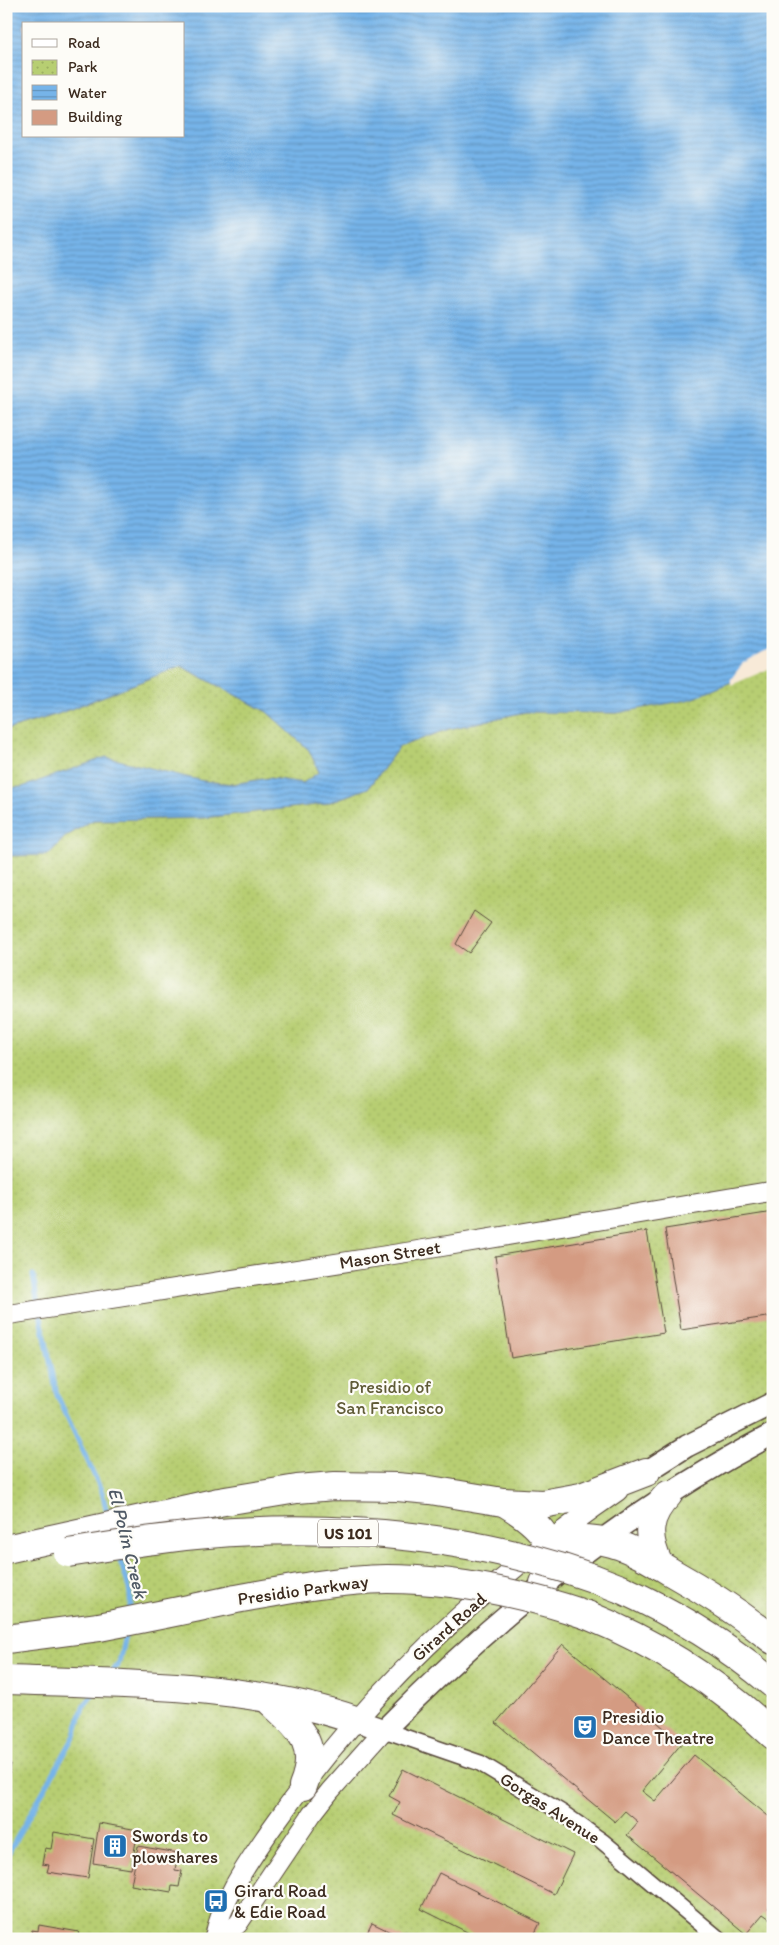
<svg xmlns="http://www.w3.org/2000/svg" width="779" height="1945" viewBox="0 0 779 1945" font-family="Itim,sans-serif">
<style>
.park{fill:url(#park-dots);stroke:#797c48}
.water{fill:url(#water-rules);stroke:#586f84;fill-rule:evenodd}
.pier{fill:#f8ead8}
.lines{fill:none;stroke-linecap:round;stroke-linejoin:round}
.stream{stroke:#76b4e9;stroke-width:5}
.building{fill:#d49b82}
.minor-casing{stroke:#57473a;stroke-width:18}
.tertiary-casing{stroke:#57473a;stroke-width:21}
.secondary-casing{stroke:#57473a;stroke-width:24}
.motorway-casing{stroke:#57473a;stroke-width:30}
.minor{stroke:#fff;stroke-width:15}
.tertiary{stroke:#fff;stroke-width:19}
.secondary{stroke:#fff;stroke-width:21}
.motorway{stroke:#fff;stroke-width:28}
.motorway-bridge-casing{stroke:#57473a;stroke-width:30;stroke-linecap:butt}
.motorway-bridge{stroke:#fff;stroke-width:28}
.labels{text-anchor:middle;dominant-baseline:central;stroke-width:4.5;stroke-linejoin:round;paint-order:stroke}
.shield{fill:#fdfcf7;stroke:#75695f;stroke-width:1}
.shield-label{font-size:16px;font-weight:bold;fill:#3b2a1e}
.street-label{font-size:18px;fill:#3b2a1e;stroke:#fdfcf7}
.park-label{font-size:18px;fill:#605b37;stroke:#fdfcf7}
.poi-label{font-size:18px;fill:#3b2a1e;stroke:#fdfcf7;text-anchor:start}
.water-label{font-size:19px;font-style:italic;fill:#505a65;stroke:#fdfcf7}
</style>
<defs>
<pattern id="park-dots" width="8" height="8" patternUnits="userSpaceOnUse" patternTransform="scale(1.25)"><rect width="8" height="8" fill="#b7ce72"/><path d="M2 2h.1M6 6h.1" fill="none" stroke="#9eb162" stroke-width="1.8" stroke-linecap="round"/></pattern>
<pattern id="water-rules" width="6" height="5" patternUnits="userSpaceOnUse" patternTransform="scale(1.25)"><rect width="6" height="5" fill="#76b4e9"/><path d="M0 2.5h6" fill="none" stroke="#6293bc"/></pattern>
</defs>
<rect width="100%" height="100%" fill="#fdfcf7"/>
<filter id="ink" filterUnits="userSpaceOnUse"><feTurbulence type="fractalNoise" baseFrequency=".02" numOctaves="2"/><feDisplacementMap in="SourceGraphic" scale="10" xChannelSelector="R" yChannelSelector="G"/><feConvolveMatrix kernelMatrix="1 2 1 2 8 2 1 2 1" color-interpolation-filters="sRGB"/></filter>
<filter id="wash" filterUnits="userSpaceOnUse"><feTurbulence type="fractalNoise" baseFrequency=".0096" numOctaves="4" result="noise"/><feDisplacementMap in="SourceGraphic" scale="20" xChannelSelector="R" yChannelSelector="G"/><feGaussianBlur stdDeviation="1.12" result="paint"/><feColorMatrix in="noise" values="0 0 0 0 0 0 0 0 0 0 0 0 0 0 0 0 0 1.4 0 .05"/><feComposite in="paint" operator="in"/></filter>
<g filter="url(#wash)">
<rect width="100%" height="100%" fill="#f8ead8"/>
<g class="park">
<polygon points="773,664 773,1939 6,1939 6,856 48,855 65,837 93,820 202,818 324,804 368,788 399,747 449,729 525,712 617,713 745,675"/>
<polygon points="181,666 267,712 309,750 319,772 303,783 269,778 233,784 203,781 6,788 6,730 58,714"/>
</g>
<path class="water" d="M 6,6 L 773,6 L 773,664 L 692,699 L 617,713 L 525,712 L 449,729 L 399,747 L 368,788 L 324,804 L 203,818 L 93,820 L 65,837 L 48,855 L 6,856 L 6,788 L 22,787 L 106,757 L 203,781 L 233,784 L 269,778 L 303,783 L 319,772 L 309,750 L 267,712 L 181,666 L 58,714 L 6,730 ZM 24,24 L 184,24 L 184,136 L 24,136 Z"/>
<polygon class="pier" points="773,648 773,667 731,685 731,679 743,663 763,652"/>
<g class="lines">
<g class="stream">
<polyline points="33,1275 38,1305"/>
<polyline points="40,1313 57,1395 102,1492 108,1517"/>
<path d="M 117,1552 C 123,1572 134,1591 129,1612"/>
<polyline points="110,1675 119,1663 126,1630"/>
<polyline points="6,1857 75,1735 83,1707 96,1691"/>
</g>
</g>
<g id="blocks">
<g class="building">
<polygon points="474,911 491,923 469,953 456,944"/>
<polygon points="773,1212 773,1316 681,1330 665,1229"/>
<polygon points="647,1231 664,1333 511,1358 495,1256"/>
<polygon points="563,1644 682,1743 642,1791 655,1801 694,1755 773,1820 773,1902 768,1908 773,1912 773,1921 763,1914 746,1934 627,1835 638,1822 625,1811 615,1822 496,1723"/>
<polygon points="6,1763 11,1764 7,1784 6,1784"/>
<polygon points="403,1769 573,1854 554,1894 393,1815 400,1802 389,1796"/>
<polygon points="99,1823 138,1830 131,1869 93,1863"/>
<polygon points="54,1832 94,1839 88,1878 47,1872 49,1865 42,1864 45,1848 51,1849"/>
<polygon points="138,1846 178,1853 175,1870 182,1871 179,1887 172,1886 171,1892 131,1885"/>
<polygon points="439,1873 540,1923 532,1939 481,1939 421,1909"/>
<polygon points="372,1923 405,1939 364,1939"/>
<polygon points="39,1925 79,1932 77,1939 30,1939 32,1930 38,1931"/>
</g>
</g>
</g>
<g filter="url(#ink)">
<use href="#blocks" fill-opacity="0" stroke="#57473a" stroke-width="1"/>
<g class="lines">
<defs>
<polyline id="minor" points="384,1730 480,1763 564,1814 602,1841 719,1939"/>
<g id="tertiary">
<polyline points="6,1315 409,1252 773,1191"/>
<path d="M 214,1939 C 222,1898 248,1863 271,1829 C 364,1696 484,1583 618,1491"/>
<polyline points="219,1939 238,1924 312,1814 330,1791 384,1730"/>
</g>
<g id="secondary">
<polyline points="646,1472 687,1446 773,1403"/>
<path d="M 355,1720 L 384,1730 C 501,1611 625,1511 773,1434"/>
</g>
<g id="motorway">
<path d="M 504,1502 C 537,1522 564,1543 544,1583"/>
<path d="M 548,1541 C 569,1539 591,1537 612,1543 C 633,1549 653,1561 671,1572 C 707,1592 741,1614 773,1640"/>
<polyline points="6,1549 219,1502 297,1489 335,1486 397,1487 430,1490 503,1502 542,1504 581,1497 646,1472"/>
<path d="M 659,1565 C 646,1537 646,1517 668,1495"/>
<path d="M 621,1589 C 676,1614 727,1645 773,1684"/>
<path d="M 587,1615 C 656,1643 719,1683 773,1735"/>
<polyline points="6,1639 99,1627"/>
<path d="M 6,1680 C 119,1684 248,1683 355,1720"/>
<path d="M 269,1700 C 297,1727 321,1742 303,1786"/>
</g>
</defs>
<use href="#minor" class="minor-casing"/>
<use href="#tertiary" class="tertiary-casing"/>
<use href="#secondary" class="secondary-casing"/>
<use href="#motorway" class="motorway-casing"/>
<use href="#minor" class="minor"/>
<use href="#tertiary" class="tertiary"/>
<use href="#secondary" class="secondary"/>
<use href="#motorway" class="motorway"/>
<defs>
<g id="motorway-bridge">
<path d="M 68,1553 C 111,1546 153,1539 196,1535 C 336,1522 490,1535 621,1589"/>
<path d="M 99,1627 C 145,1618 191,1609 236,1599 C 286,1590 335,1580 387,1579 C 456,1579 522,1593 587,1615"/>
</g>
</defs>
<use href="#motorway-bridge" class="motorway-bridge-casing"/>
<use href="#motorway-bridge" class="motorway-bridge"/>
</g>
</g>
<defs>
<symbol id="theatre-square" viewBox="-11 -11 22 22"><rect x="-9" y="-9" width="18" height="18" rx="4" fill="#1f6fb2" stroke="#fdfcf7"/><path d="M-5-5.5Q0-4 5-5.5V0Q5 5 0 6Q-5 5-5 0ZM-3.3-2.5H-1v1.5H-3.3ZM1-2.5H3.3v1.5H1ZM-2.8 1Q0 5.5 2.8 1Z" fill="#fff"/></symbol>
<symbol id="building-square" viewBox="-11 -11 22 22"><rect x="-9" y="-9" width="18" height="18" rx="4" fill="#1f6fb2" stroke="#fdfcf7"/><path d="M-4-6H4V6H1V3H-1V6H-4ZM-2.5-4.3h1.7v1.8h-1.7ZM.8-4.3h1.7v1.8H.8ZM-2.5-1h1.7V.8h-1.7ZM.8-1h1.7V.8H.8Z" fill="#fff"/></symbol>
<symbol id="bus-square" viewBox="-11 -11 22 22"><rect x="-9" y="-9" width="18" height="18" rx="4" fill="#1f6fb2" stroke="#fdfcf7"/><path d="M-5-6H5V4H4V6H2V4H-2V6H-4V4H-5ZM-3.5-4V0h7V-4ZM-3.5 1.2v1.5H-2V1.2ZM2 1.2v1.5H3.5V1.2Z" fill="#fff"/></symbol>
</defs>
<g fill-rule="evenodd">
<use href="#theatre-square" x="571" y="1713" width="28" height="28"/>
<use href="#building-square" x="101" y="1832" width="28" height="28"/>
<use href="#bus-square" x="202" y="1887" width="28" height="28"/>
</g>
<g class="labels">
<rect class="shield" x="318" y="1519.5" width="60" height="27" rx="4"/>
<g class="shield-label">
<text x="348" y="1533">US 101</text>
</g>
<g class="street-label">
<text transform="translate(390 1255) rotate(-9)">Mason Street</text>
<text transform="translate(303 1590) rotate(-8)">Presidio Parkway</text>
<text transform="translate(449 1627) rotate(-42)">Girard Road</text>
<text transform="translate(550 1808) rotate(33)">Gorgas Avenue</text>
</g>
<g class="park-label">
<text x="390" y="1387">Presidio of<tspan x="390" dy="21">San Francisco</tspan></text>
</g>
<g class="poi-label">
<text x="602" y="1717">Presidio<tspan x="602" dy="21">Dance Theatre</tspan></text>
<text x="132" y="1836">Swords to<tspan x="132" dy="21">plowshares</tspan></text>
<text x="234" y="1891">Girard Road<tspan x="234" dy="21">&amp; Edie Road</tspan></text>
</g>
<g class="water-label">
<text transform="translate(128 1543) rotate(76)">El Polín Creek</text>
</g>
</g>
<rect width="779" height="1945" fill="none" stroke="#fdfcf7" stroke-width="25"/>
<rect x="22" y="22" width="162" height="115" fill="#fdfcf7" stroke="#afa8a0"/>
<rect x="32" y="39" width="25" height="8" fill="#ffffff" stroke="#afa8a0"/>
<text x="68" y="48" font-size="15" fill="#3b2a1e">Road</text>
<rect x="32" y="60" width="25" height="15" fill="url(#park-dots)" stroke="#afa8a0"/>
<text x="68" y="72" font-size="15" fill="#3b2a1e">Park</text>
<rect x="32" y="85" width="25" height="15" fill="url(#water-rules)" stroke="#afa8a0"/>
<text x="68" y="98" font-size="15" fill="#3b2a1e">Water</text>
<rect x="32" y="110" width="25" height="15" fill="#d49b82" stroke="#afa8a0"/>
<text x="68" y="122" font-size="15" fill="#3b2a1e">Building</text>
</svg>
